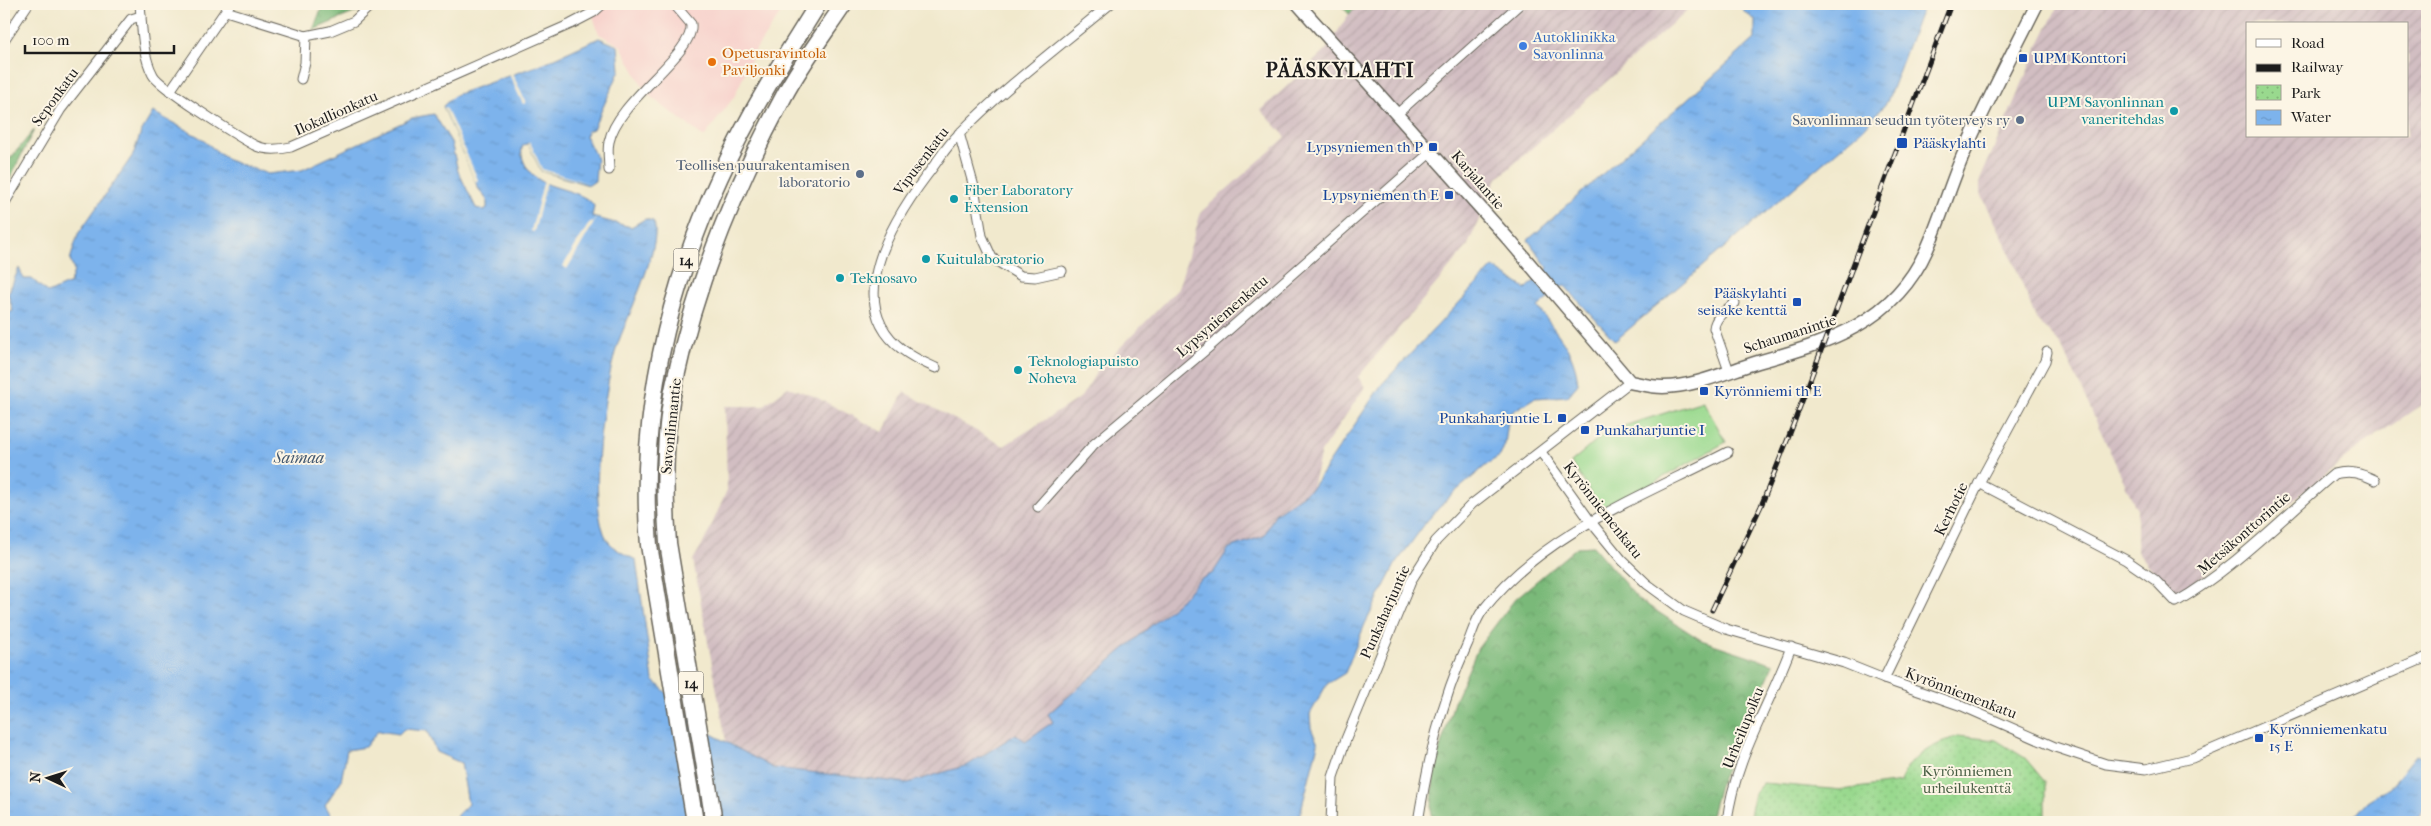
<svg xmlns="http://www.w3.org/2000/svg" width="2431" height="826" viewBox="0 0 2431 826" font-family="'IM FELL French Canon',serif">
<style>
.built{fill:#f7d0cb}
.industrial{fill:url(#industrial-furrows);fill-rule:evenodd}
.green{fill:#99d98e;stroke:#5a7a55}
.forest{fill:url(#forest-crowns);stroke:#4b6a4a}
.park{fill:url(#park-dots);stroke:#5a7a55}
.water{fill:url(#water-ripples);stroke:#4c6884}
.pier{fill:#f1e9cd}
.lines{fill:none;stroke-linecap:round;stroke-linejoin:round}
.street-casing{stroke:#67645a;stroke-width:11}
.secondary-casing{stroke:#67645a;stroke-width:15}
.highway-casing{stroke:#67645a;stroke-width:19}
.street{stroke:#fff;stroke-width:9}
.secondary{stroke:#fff;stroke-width:12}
.highway{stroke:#fff;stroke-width:16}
.rail-casing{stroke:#1c1c1c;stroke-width:5}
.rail{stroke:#fcf5e5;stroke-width:3;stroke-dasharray:9;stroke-linecap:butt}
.shop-dot{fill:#3f7fe0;stroke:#fcf5e5;stroke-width:2}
.transit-dot{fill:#1a4fb4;stroke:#fcf5e5;stroke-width:2}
.food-dot{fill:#e8710a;stroke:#fcf5e5;stroke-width:2}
.culture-dot{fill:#0f9aa8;stroke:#fcf5e5;stroke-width:2}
.service-dot{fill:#5c6f8a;stroke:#fcf5e5;stroke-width:2}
.labels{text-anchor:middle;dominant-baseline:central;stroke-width:4;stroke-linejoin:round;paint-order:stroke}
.shield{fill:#fcf5e5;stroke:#5f5d58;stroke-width:1}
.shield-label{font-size:14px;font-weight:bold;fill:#1c1c1c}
.shop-label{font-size:15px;fill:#366cbe;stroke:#fcf5e5;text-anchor:start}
.food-label{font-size:15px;fill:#c56008;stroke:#fcf5e5;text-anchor:start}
.transit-label{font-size:15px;fill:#164399;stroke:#fcf5e5;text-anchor:start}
.street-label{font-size:15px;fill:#1c1c1c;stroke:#fcf5e5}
.culture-label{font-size:15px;fill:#0d838f;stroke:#fcf5e5;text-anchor:start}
.service-label{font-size:15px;fill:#4e5e75;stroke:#fcf5e5;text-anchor:end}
.park-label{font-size:15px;fill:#485e44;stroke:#fcf5e5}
.water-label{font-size:16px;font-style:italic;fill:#43586f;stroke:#fcf5e5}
.district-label{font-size:20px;font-weight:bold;letter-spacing:1px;fill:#1c1c1c;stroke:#fcf5e5}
</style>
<defs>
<pattern id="industrial-furrows" width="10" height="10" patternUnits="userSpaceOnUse" patternTransform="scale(1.25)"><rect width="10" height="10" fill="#d2bec2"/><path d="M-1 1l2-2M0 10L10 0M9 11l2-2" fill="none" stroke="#b4a3a6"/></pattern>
<pattern id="forest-crowns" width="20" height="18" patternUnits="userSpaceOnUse" patternTransform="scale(1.25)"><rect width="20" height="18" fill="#7ab979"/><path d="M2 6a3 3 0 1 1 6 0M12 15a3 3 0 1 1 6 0" fill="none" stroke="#699e68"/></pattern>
<pattern id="park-dots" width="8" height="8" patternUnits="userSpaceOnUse" patternTransform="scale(1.25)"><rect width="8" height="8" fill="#99d98e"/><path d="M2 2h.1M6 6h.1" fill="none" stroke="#83ba7a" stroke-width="1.8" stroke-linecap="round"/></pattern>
<pattern id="water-ripples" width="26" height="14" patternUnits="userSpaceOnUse" patternTransform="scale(1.25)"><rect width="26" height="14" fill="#7db3ec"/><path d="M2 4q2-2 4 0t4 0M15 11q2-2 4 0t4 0" fill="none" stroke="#6b99ca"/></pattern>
</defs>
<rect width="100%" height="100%" fill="#fcf5e5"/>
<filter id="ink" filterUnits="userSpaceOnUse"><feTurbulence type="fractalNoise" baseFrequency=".02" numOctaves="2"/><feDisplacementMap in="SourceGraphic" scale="10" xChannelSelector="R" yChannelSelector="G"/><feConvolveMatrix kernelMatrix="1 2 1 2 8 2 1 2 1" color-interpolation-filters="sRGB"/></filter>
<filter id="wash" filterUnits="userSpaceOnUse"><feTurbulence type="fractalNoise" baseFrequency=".0096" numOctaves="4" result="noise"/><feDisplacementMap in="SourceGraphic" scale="20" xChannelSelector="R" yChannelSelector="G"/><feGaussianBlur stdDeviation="1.12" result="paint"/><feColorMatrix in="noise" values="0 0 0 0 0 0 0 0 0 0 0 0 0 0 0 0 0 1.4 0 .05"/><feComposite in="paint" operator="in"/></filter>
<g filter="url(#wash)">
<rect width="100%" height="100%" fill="#f1e9cd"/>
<polygon class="built" points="589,4 787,4 756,49 734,97 704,137 647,94 621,46 599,34"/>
<g class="industrial">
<polygon points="1360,4 1694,4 1496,180 1467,247 1358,377 1365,387 1321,452 1312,488 1275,514 1264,537 1229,548 1213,573 1199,580 1181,600 1048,714 1054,722 1025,741 1016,734 968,765 908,783 773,769 726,741 693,560 706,538 727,490 725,406 763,406 788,387 814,396 883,432 904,392 1004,446 1081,397 1098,370 1178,289 1201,212 1286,137 1261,110 1326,50 1349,14"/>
<path d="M 2059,4 L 2427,4 L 2427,401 L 2361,446 L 2302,493 L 2225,560 L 2177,594 L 2159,578 L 2137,551 L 2137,510 L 2061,345 L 2036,319 L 2008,248 L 1980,192 L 1980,180 L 2041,40 ZM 2247,24 L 2407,24 L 2407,136 L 2247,136 Z"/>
</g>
<polygon class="green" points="1703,401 1726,442 1603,511 1571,462 1608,431"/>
<g class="forest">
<polygon points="323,4 366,4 363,9 313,30"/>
<polygon points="1340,4 1360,4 1349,14"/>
<polygon points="34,130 4,190 4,166"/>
<polygon points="1593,546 1638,599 1701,640 1774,664 1719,785 1709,822 1431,822 1434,768 1454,702 1478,648 1515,599 1577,547"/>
</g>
<path class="park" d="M 1957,736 L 1996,740 L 2025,758 L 2045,782 L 2045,822 L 1749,822 L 1754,793 L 1763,783 L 1842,790 L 1901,782 C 1907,756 1935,745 1957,736 Z"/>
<g class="water">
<path d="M 1743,4 L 1924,4 L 1887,102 L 1864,128 L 1615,341 L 1564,285 L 1538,307 C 1556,334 1575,349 1578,384 L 1568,396 L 1534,398 L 1509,414 L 1505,444 L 1500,456 L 1490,462 L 1448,498 L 1427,521 L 1395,565 L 1365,624 L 1345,673 L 1327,684 L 1310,714 L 1311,728 L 1318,744 L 1298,822 L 455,822 L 457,815 L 468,804 L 461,763 L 436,752 L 427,731 L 404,729 L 399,734 L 378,731 L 365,747 L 347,750 L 341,781 L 325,805 L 335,822 L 4,822 L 4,315 L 13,311 L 8,294 L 19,268 L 24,279 L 32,279 L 48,293 L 70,283 L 74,271 L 70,260 L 78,234 L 133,155 L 141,132 L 153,112 L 199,137 L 228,160 L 268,174 L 302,170 L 412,118 L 434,114 L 451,142 L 458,171 L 476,208 L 484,210 L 487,208 L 487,200 L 478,188 L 443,106 L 455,95 L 542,64 L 599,38 L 618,46 L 620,70 L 593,129 L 587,131 L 586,137 L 597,159 L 595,181 L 589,185 L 541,171 L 528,143 L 522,147 C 521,153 522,157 524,162 C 536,191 570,185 591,202 L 594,206 L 592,217 L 631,227 L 645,219 L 653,221 C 665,240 625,322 617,346 C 605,384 585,507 608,541 C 615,550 626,555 636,560 L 653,680 L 708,732 L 773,768 L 908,783 L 968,765 L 1016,734 L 1025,741 L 1053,722 L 1048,714 L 1181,600 L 1199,580 L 1213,573 L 1229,548 L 1264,536 L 1275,514 L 1312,488 L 1382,384 L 1493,267 L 1526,289 L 1548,268 L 1528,240 L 1755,39 L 1755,20 L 1743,11 Z"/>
<polygon points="2416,755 2427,759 2427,805 2414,822 2349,822 2367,801 2391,786"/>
</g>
<g class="pier">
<polygon points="512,73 526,103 523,104 509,74"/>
<polygon points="446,107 478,180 475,182 444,108"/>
<polygon points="530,142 542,169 594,185 541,171 528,143"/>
<polygon points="544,180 547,181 534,232 531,231"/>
<polygon points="598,216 567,269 563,266 590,222 593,223"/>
</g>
</g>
<g filter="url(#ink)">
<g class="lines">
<defs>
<g id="street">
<path d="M 140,4 C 142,26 142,55 153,75 C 159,87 239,137 254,145 C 266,151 278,150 291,147 L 571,24 L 594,12 L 603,4"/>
<polyline points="226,11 306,36 330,31 354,21 372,4"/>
<polyline points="4,40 28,4"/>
<polyline points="301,79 305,63 306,36"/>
<polyline points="170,91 230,4"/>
<polyline points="1397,114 1520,4"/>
<polyline points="959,133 974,187 982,236 992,258 1021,276 1035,277 1062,271"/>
<path d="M 609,170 C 609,161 607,151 609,142 C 617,100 695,54 691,24 L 674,4"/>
<polyline points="4,204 61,109 131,19 141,16"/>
<path d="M 936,368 C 925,363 913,358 903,350 C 841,304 893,220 927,175 C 938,161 947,145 960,133 C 1006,86 1060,46 1110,4"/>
<path d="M 1729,371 L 1714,328 C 1715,317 1726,310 1735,303"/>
<polyline points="1541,452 1591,522 1622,560 1647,584 1684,611 1726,629 1844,663 1884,679 1962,706 2055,747 2106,764 2146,769 2192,758 2427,657"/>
<path d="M 1979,483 L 2126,560 L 2155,580 L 2176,602 C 2235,568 2282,518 2334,474 C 2350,470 2360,473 2375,480"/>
<polyline points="1038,507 1094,444 1208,348 1431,152"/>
<polyline points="1884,679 1979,483 2045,361 2047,352"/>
<polyline points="1331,822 1333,777 1346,739 1412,579 1436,541 1472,504 1630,382"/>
<path d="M 1418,822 C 1428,761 1441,702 1467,645 C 1472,634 1475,620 1483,610 C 1543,533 1643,496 1728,452"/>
<path d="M 1727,822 C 1734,759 1770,705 1791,647"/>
</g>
<path id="secondary" d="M 1298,4 L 1510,241 L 1630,382 C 1641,384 1652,387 1663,387 C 1695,387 1728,371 1758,362 C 1829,342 1894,323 1927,249 C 1941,218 1950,185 1964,153 C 1986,103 2012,54 2037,4"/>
<g id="highway">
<path d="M 695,822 L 649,545 C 635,384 685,226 767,87 C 783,59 801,32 818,4"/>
<path d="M 714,822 L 668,543 C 664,490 663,433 675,381 C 696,282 736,185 784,96 C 801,64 824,34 844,4"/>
</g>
</defs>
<use href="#street" class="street-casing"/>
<use href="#secondary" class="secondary-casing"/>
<use href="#highway" class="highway-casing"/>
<use href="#street" class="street"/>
<use href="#secondary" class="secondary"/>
<use href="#highway" class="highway"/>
<defs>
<polyline id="rail" points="1712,610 1761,506 1789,436 1951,4"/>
</defs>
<use href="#rail" class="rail-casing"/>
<use href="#rail" class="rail"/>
</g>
</g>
<circle class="shop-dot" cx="1523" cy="46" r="5"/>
<g class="transit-dot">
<rect x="2018" y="53" width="10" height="10" rx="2.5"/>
<rect x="1896" y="137" width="12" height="12" rx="2.5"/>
<rect x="1428" y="142" width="10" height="10" rx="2.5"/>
<rect x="1444" y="190" width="10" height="10" rx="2.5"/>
<rect x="1792" y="297" width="10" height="10" rx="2.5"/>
<rect x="1699" y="386" width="10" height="10" rx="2.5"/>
<rect x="1557" y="413" width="10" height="10" rx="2.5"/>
<rect x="1580" y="425" width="10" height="10" rx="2.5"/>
<rect x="2254" y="733" width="10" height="10" rx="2.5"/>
</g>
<circle class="food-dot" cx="712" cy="62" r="5"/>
<g class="culture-dot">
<circle cx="2174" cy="111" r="5"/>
<circle cx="954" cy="199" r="5"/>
<circle cx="926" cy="259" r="5"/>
<circle cx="840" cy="278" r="5"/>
<circle cx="1018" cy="370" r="5"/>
</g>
<g class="service-dot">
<circle cx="2020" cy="120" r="5"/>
<circle cx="860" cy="174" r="5"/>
</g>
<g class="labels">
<g class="shield">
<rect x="673.5" y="248.5" width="25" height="23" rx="4"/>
<rect x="678.5" y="671.5" width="25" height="23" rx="4"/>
</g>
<g class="shield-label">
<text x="686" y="260">14</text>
<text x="691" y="683">14</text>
</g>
<g class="shop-label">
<text x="1533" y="37">Autoklinikka<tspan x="1533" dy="17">Savonlinna</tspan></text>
</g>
<g class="food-label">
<text x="722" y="53">Opetusravintola<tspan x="722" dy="17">Paviljonki</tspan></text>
</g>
<g class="transit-label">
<text x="2033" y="58">UPM Konttori</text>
<text x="1913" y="143">Pääskylahti</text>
<text x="1423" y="147" text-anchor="end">Lypsyniemen th P</text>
<text x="1439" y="195" text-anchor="end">Lypsyniemen th E</text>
<text x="1787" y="293" text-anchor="end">Pääskylahti<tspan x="1787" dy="17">seisake kenttä</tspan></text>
<text x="1714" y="391">Kyrönniemi th E</text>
<text x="1552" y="418" text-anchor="end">Punkaharjuntie L</text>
<text x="1595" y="430">Punkaharjuntie I</text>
<text x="2269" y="729">Kyrönniemenkatu<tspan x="2269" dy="17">15 E</tspan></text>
</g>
<g class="street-label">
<text transform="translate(55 97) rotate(-54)">Seponkatu</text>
<text transform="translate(336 113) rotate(-24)">Ilokallionkatu</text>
<text transform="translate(921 161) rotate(-53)">Vipusenkatu</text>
<text transform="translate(1478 180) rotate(49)">Karjalantie</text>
<text transform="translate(1222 316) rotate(-41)">Lypsyniemenkatu</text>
<text transform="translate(1790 334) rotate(-18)">Schaumanintie</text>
<text transform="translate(671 426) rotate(-84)">Savonlinnantie</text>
<text transform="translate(1951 509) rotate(-64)">Kerhotie</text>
<text transform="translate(1603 510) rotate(52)">Kyrönniemenkatu</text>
<text transform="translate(2244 533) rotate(-41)">Metsäkonttorintie</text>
<text transform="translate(1385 612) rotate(-66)">Punkaharjuntie</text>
<text transform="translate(1961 693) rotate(21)">Kyrönniemenkatu</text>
<text transform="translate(1743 728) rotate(-68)">Urheilupolku</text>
</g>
<g class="culture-label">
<text x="2164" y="102" text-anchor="end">UPM Savonlinnan<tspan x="2164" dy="17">vaneritehdas</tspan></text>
<text x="964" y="190">Fiber Laboratory<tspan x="964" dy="17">Extension</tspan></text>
<text x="936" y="259">Kuitulaboratorio</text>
<text x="850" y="278">Teknosavo</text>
<text x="1028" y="361">Teknologiapuisto<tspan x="1028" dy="17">Noheva</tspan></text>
</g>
<g class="service-label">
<text x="2010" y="120">Savonlinnan seudun työterveys ry</text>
<text x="850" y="165">Teollisen puurakentamisen<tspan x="850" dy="17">laboratorio</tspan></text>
</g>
<g class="park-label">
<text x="1967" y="771">Kyrönniemen<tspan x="1967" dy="17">urheilukenttä</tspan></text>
</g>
<g class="water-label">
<text x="299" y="457">Saimaa</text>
</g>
<g class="district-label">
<text x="1340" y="70">PÄÄSKYLAHTI</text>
</g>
</g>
<rect width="2431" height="826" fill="none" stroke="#fcf5e5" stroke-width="20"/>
<rect x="2246" y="22" width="162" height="115" fill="#fcf5e5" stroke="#a29e95"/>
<rect x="2256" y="39" width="25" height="8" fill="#ffffff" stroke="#a29e95"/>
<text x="2291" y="48" font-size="15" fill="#1c1c1c">Road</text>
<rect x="2256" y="64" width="25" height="8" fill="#1c1c1c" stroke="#a29e95"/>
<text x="2291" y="72" font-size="15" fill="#1c1c1c">Railway</text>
<rect x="2256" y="85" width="25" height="15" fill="url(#park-dots)" stroke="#a29e95"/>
<text x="2291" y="98" font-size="15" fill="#1c1c1c">Park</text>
<rect x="2256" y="110" width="25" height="15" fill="url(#water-ripples)" stroke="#a29e95"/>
<text x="2291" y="122" font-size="15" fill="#1c1c1c">Water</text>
<g transform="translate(48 778) rotate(274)" stroke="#fcf5e5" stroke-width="4" paint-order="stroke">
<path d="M0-4L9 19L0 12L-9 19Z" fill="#1c1c1c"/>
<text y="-8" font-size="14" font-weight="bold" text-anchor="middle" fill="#1c1c1c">N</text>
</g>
<path d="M25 45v8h149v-8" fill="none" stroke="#1c1c1c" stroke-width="2.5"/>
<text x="32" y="45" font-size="15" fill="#1c1c1c" stroke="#fcf5e5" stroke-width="4" paint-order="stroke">100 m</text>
</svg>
